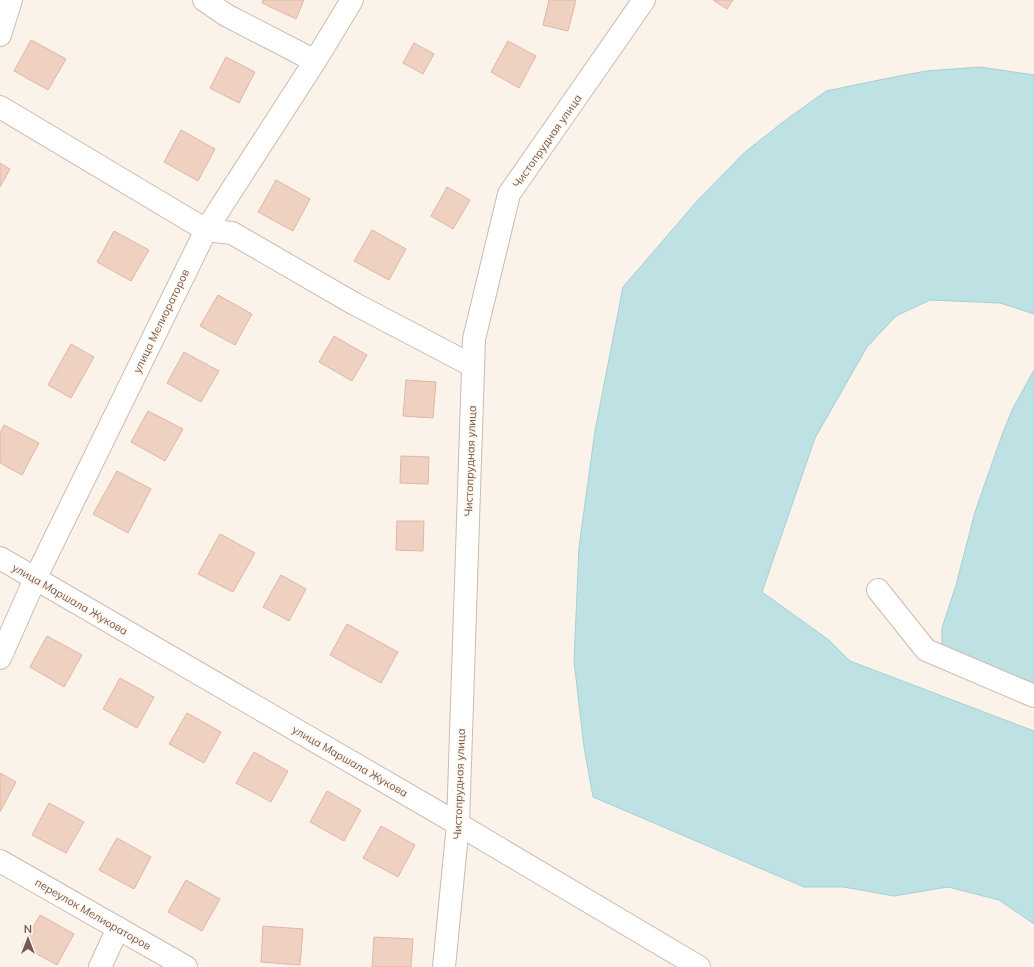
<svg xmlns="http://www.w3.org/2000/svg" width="1034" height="967" viewBox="0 0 1034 967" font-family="Mulish,sans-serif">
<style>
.water{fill:#bee1e4;stroke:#a4d1d6}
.building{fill:#efd1c1;stroke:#e1b6a3}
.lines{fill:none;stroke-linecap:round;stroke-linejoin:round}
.minor-casing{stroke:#cdbaaf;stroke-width:24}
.minor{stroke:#fff;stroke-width:22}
.labels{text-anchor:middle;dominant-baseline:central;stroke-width:3;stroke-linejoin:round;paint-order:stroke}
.street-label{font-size:11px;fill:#75594d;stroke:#fef7ef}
</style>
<rect width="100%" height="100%" fill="#fbf3e9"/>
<g class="water">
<polygon points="980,67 1034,75 1034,314 1000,303 930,300 896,316 867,347 815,438 762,592 829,640 850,661 1034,731 1034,924 999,900 948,887 894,896 844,887 804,887 593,797 584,747 574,661 579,547 595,431 623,287 698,200 745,152 783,122 826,91 884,79 926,71"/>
<polygon points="1034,370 1034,686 942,649 942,628 956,585 975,512 1003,432 1013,408"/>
</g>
<g class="building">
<polygon points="263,0 304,0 296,19 262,3"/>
<polygon points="549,0 576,0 568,31 543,25"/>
<polygon points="713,0 733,0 727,9"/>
<polygon points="31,40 66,59 48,90 14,71"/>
<polygon points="508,41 536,56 519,88 491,72"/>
<polygon points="414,43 434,54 423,74 403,63"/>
<polygon points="226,57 255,72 239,103 210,88"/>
<polygon points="181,130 215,149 198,181 164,162"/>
<polygon points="0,163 10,169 0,187"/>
<polygon points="276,180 310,199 293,231 258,212"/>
<polygon points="447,187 470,200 453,229 431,216"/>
<polygon points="372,230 406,249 389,280 354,261"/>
<polygon points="114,231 149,250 131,281 97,262"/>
<polygon points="218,295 252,314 235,345 200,326"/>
<polygon points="334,336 367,355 352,381 319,362"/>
<polygon points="71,344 94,357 71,398 48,385"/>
<polygon points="184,352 219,371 201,402 167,383"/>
<polygon points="406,380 436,382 433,418 403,416"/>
<polygon points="148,411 183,429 165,461 131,442"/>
<polygon points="4,425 39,443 22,475 0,463 0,433"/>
<polygon points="401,456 429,457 428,484 400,483"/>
<polygon points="117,471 151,489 128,533 93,514"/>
<polygon points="397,521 424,521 423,551 396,550"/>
<polygon points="220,534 255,553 233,592 198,574"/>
<polygon points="281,575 306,589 289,621 263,607"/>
<polygon points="347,624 398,652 381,683 330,655"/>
<polygon points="47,636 82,655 64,687 30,667"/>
<polygon points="120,678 154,697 137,728 103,709"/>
<polygon points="187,713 221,732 204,763 169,744"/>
<polygon points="254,752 288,771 271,802 236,783"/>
<polygon points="0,773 16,782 0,812"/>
<polygon points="327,791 361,810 344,841 310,822"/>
<polygon points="49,803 84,822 66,853 32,835"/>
<polygon points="381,826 415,845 398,877 363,858"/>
<polygon points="117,838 151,857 134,889 99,870"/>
<polygon points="186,880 220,899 202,931 168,912"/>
<polygon points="40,915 74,934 57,965 22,946"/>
<polygon points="263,926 303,929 300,965 261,962"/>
<polygon points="374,937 413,939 411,967 372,967"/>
</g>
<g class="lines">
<defs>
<g id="minor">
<polyline points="204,0 226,15 315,61"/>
<polyline points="0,35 11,0"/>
<polyline points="0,107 206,230 232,233 353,303 473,366"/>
<polyline points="0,558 458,824 699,967"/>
<polyline points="878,590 926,650 1034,696"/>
<polyline points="0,658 35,579 206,230 315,61 352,0"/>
<polyline points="0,861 186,967"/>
<polyline points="100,967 118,928"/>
<polyline points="444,967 458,824 474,339 509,194 644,0"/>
</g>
</defs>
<use href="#minor" class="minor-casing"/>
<use href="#minor" class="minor"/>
</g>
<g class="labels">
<g class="street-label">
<text transform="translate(547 141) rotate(-55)">Чистопрудная улица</text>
<text transform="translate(161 321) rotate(-64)">улица Мелиораторов</text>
<text transform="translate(470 461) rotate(-88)">Чистопрудная улица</text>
<text transform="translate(70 599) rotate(30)">улица Маршала Жукова</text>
<text transform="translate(350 761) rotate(30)">улица Маршала Жукова</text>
<text transform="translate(459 784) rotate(-88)">Чистопрудная улица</text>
<text transform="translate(93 914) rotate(30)">переулок Мелиораторов</text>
</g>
</g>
<g transform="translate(28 939)" stroke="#fef7ef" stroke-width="3" paint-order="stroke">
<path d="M0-3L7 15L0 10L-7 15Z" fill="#75594d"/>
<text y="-6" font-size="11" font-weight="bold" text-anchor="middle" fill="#75594d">N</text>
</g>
</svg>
